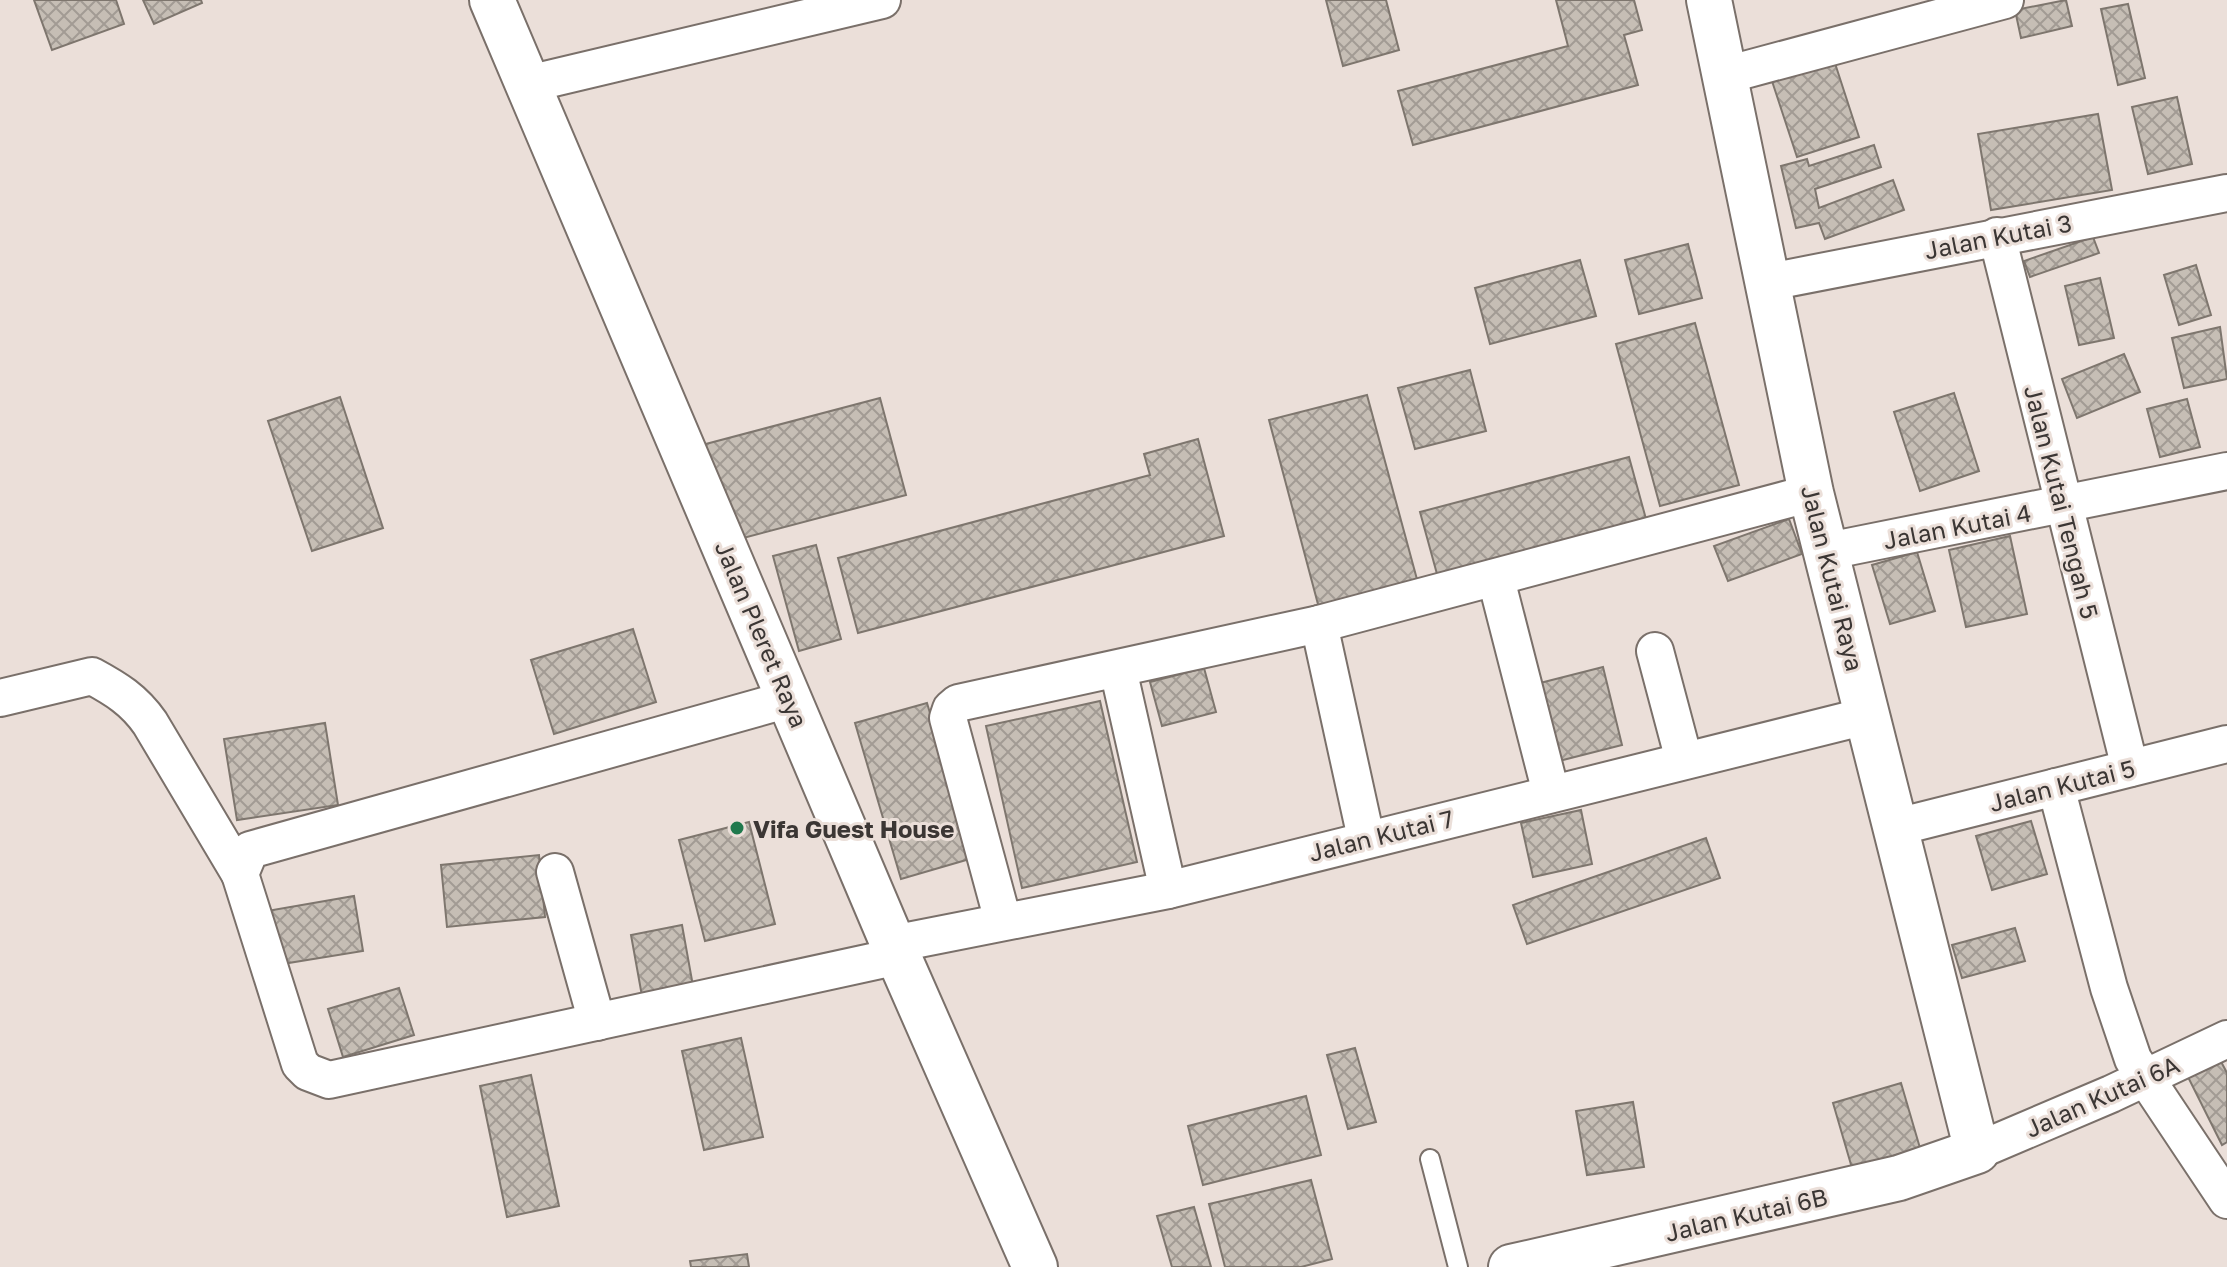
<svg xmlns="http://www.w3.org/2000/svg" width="2227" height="1267" viewBox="0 0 2227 1267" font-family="'Golos Text',sans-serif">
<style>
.building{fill:url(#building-cross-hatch);stroke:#7e766e;stroke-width:2}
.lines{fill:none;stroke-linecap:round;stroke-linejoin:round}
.service-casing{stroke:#7a706a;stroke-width:22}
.minor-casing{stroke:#7a706a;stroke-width:40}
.tertiary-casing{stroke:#7a706a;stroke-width:48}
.service{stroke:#fff;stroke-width:18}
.minor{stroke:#fff;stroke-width:36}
.tertiary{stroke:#fff;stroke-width:44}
.poi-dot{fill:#20794d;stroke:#ebdfd9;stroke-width:3}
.labels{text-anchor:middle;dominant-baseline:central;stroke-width:6;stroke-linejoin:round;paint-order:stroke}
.street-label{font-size:24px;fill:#3b3634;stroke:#ebdfd9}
.poi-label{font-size:24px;font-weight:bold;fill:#3b3634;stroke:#ebdfd9;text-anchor:start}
</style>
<defs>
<pattern id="building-cross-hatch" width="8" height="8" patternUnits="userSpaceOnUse" patternTransform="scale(2)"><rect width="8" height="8" fill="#c6beb5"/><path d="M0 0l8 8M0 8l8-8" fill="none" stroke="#a29b94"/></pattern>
</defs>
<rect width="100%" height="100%" fill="#ebdfd9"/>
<g class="building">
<polygon points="34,0 116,0 124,24 52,50"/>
<polygon points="143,0 201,0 202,3 154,24"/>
<polygon points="1326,0 1386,0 1399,50 1343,66"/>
<polygon points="1556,0 1634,0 1642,30 1624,35 1638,85 1413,145 1398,91 1568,46"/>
<polygon points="2066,0 2072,26 2021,38 2015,10"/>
<polygon points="2128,4 2145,78 2118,85 2101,9"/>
<polygon points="1831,51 1859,137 1797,157 1769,72"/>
<polygon points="2177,97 2192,164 2148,174 2132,107"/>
<polygon points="2098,114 2112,190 1991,210 1978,134"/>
<polygon points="1874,145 1881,167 1815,189 1819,208 1893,180 1904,210 1825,239 1819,223 1796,228 1781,166 1807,159 1809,166"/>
<polygon points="2093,237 2099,253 2030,277 2024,261"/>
<polygon points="1688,244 1702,298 1639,314 1625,260"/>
<polygon points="1580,260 1596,316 1490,344 1475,288"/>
<polygon points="2196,265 2211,315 2179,325 2164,275"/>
<polygon points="2100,278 2114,338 2079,345 2065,286"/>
<polygon points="1695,323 1739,485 1660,506 1616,344"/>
<polygon points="2220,327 2227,379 2184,388 2172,338"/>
<polygon points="2124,354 2140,392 2077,418 2062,379"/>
<polygon points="1470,370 1486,431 1415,449 1398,388"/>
<polygon points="1954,393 1979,471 1920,491 1894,412"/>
<polygon points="1367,395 1418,583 1319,608 1269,420"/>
<polygon points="340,397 383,528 312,551 268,421"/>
<polygon points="880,398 906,495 728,542 702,445"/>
<polygon points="2187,399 2200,447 2160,457 2147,409"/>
<polygon points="1198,439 1224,536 858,633 838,558 1150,475 1144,454"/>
<polygon points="1629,457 1646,519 1437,574 1420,512"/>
<polygon points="1789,519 1802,554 1728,581 1714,546"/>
<polygon points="2010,536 2027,614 1966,627 1949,550"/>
<polygon points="816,545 841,639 799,651 773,556"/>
<polygon points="1917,552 1935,611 1890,624 1872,565"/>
<polygon points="633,629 656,702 554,734 531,660"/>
<polygon points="1603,667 1622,745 1559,761 1540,683"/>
<polygon points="1204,668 1216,712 1162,726 1150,682"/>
<polygon points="1100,701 1137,862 1022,888 986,726"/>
<polygon points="927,703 973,858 901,879 855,723"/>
<polygon points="325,723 338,805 237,820 224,739"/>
<polygon points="1581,810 1592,864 1533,877 1521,823"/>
<polygon points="2031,821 2047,874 1992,890 1976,836"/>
<polygon points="749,822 775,924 705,941 679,840"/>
<polygon points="1706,838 1720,878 1527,944 1513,905"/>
<polygon points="539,855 545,917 447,927 441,865"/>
<polygon points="354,896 363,951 276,965 267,911"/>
<polygon points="682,925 693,986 642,996 631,935"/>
<polygon points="2015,928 2025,961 1962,978 1952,945"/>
<polygon points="399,988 414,1035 343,1057 328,1009"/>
<polygon points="741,1038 763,1137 704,1150 682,1051"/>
<polygon points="1355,1048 1376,1122 1348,1129 1327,1055"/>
<polygon points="2217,1054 2227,1073 2227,1142 2222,1145 2185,1071"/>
<polygon points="531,1075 559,1206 507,1217 480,1086"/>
<polygon points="1901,1083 1920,1148 1852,1168 1833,1103"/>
<polygon points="1306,1096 1321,1155 1203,1185 1188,1126"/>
<polygon points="1633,1102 1644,1167 1587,1175 1576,1111"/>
<polygon points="1311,1180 1332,1259 1301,1267 1225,1267 1209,1204"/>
<polygon points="1194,1207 1211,1267 1172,1267 1157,1216"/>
<polygon points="747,1254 749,1267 691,1267 690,1261"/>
</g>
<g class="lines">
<defs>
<polyline id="service" points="1430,1159 1458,1267"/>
<g id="minor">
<polyline points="1726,75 2005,0"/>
<polyline points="528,84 882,0"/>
<polyline points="1997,236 2130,768"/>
<polyline points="1769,282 2227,193"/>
<polyline points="1828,551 2227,471"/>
<polyline points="1496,579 1551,793"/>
<polyline points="1319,624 1366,838"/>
<polyline points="1655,651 1684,760"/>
<polyline points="1118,669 1168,890"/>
<path d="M 0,698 L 92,676 C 116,689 134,700 150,723 L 240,874"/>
<polyline points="789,699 250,850 240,874 300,1064 308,1072 329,1080 899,956"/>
<polyline points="2056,787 2109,988 2133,1059 2227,1200"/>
<polyline points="1897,827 2227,744"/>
<polyline points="555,872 597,1022"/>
<polyline points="1003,921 948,718 951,709 958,703 1319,624 1811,493"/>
<polyline points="893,944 1168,890 1866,716"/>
<polyline points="1977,1151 2111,1094 2227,1039"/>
</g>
<g id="tertiary">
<polyline points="492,0 893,944 1035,1267"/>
<polyline points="1511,1267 1899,1178 1977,1151 1811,493 1709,0"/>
</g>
</defs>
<use href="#service" class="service-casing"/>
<use href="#minor" class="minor-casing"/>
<use href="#tertiary" class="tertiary-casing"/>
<use href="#service" class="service"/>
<use href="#minor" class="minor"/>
<use href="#tertiary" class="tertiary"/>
</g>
<circle class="poi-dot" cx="737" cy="828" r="8"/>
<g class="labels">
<g class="street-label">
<text transform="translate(1998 236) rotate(-11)">Jalan Kutai 3</text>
<text transform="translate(2062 502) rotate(76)">Jalan Kutai Tengah 5</text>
<text transform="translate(1957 526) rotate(-11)">Jalan Kutai 4</text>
<text transform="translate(1833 578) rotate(76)">Jalan Kutai Raya</text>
<text transform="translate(762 634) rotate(67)">Jalan Pleret Raya</text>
<text transform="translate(2062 785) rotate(-14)">Jalan Kutai 5</text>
<text transform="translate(1381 835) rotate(-14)">Jalan Kutai 7</text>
<text transform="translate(2102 1096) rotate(-24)">Jalan Kutai 6A</text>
<text transform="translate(1746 1214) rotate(-13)">Jalan Kutai 6B</text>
</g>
<g class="poi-label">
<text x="753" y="828">Vifa Guest House</text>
</g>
</g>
</svg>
